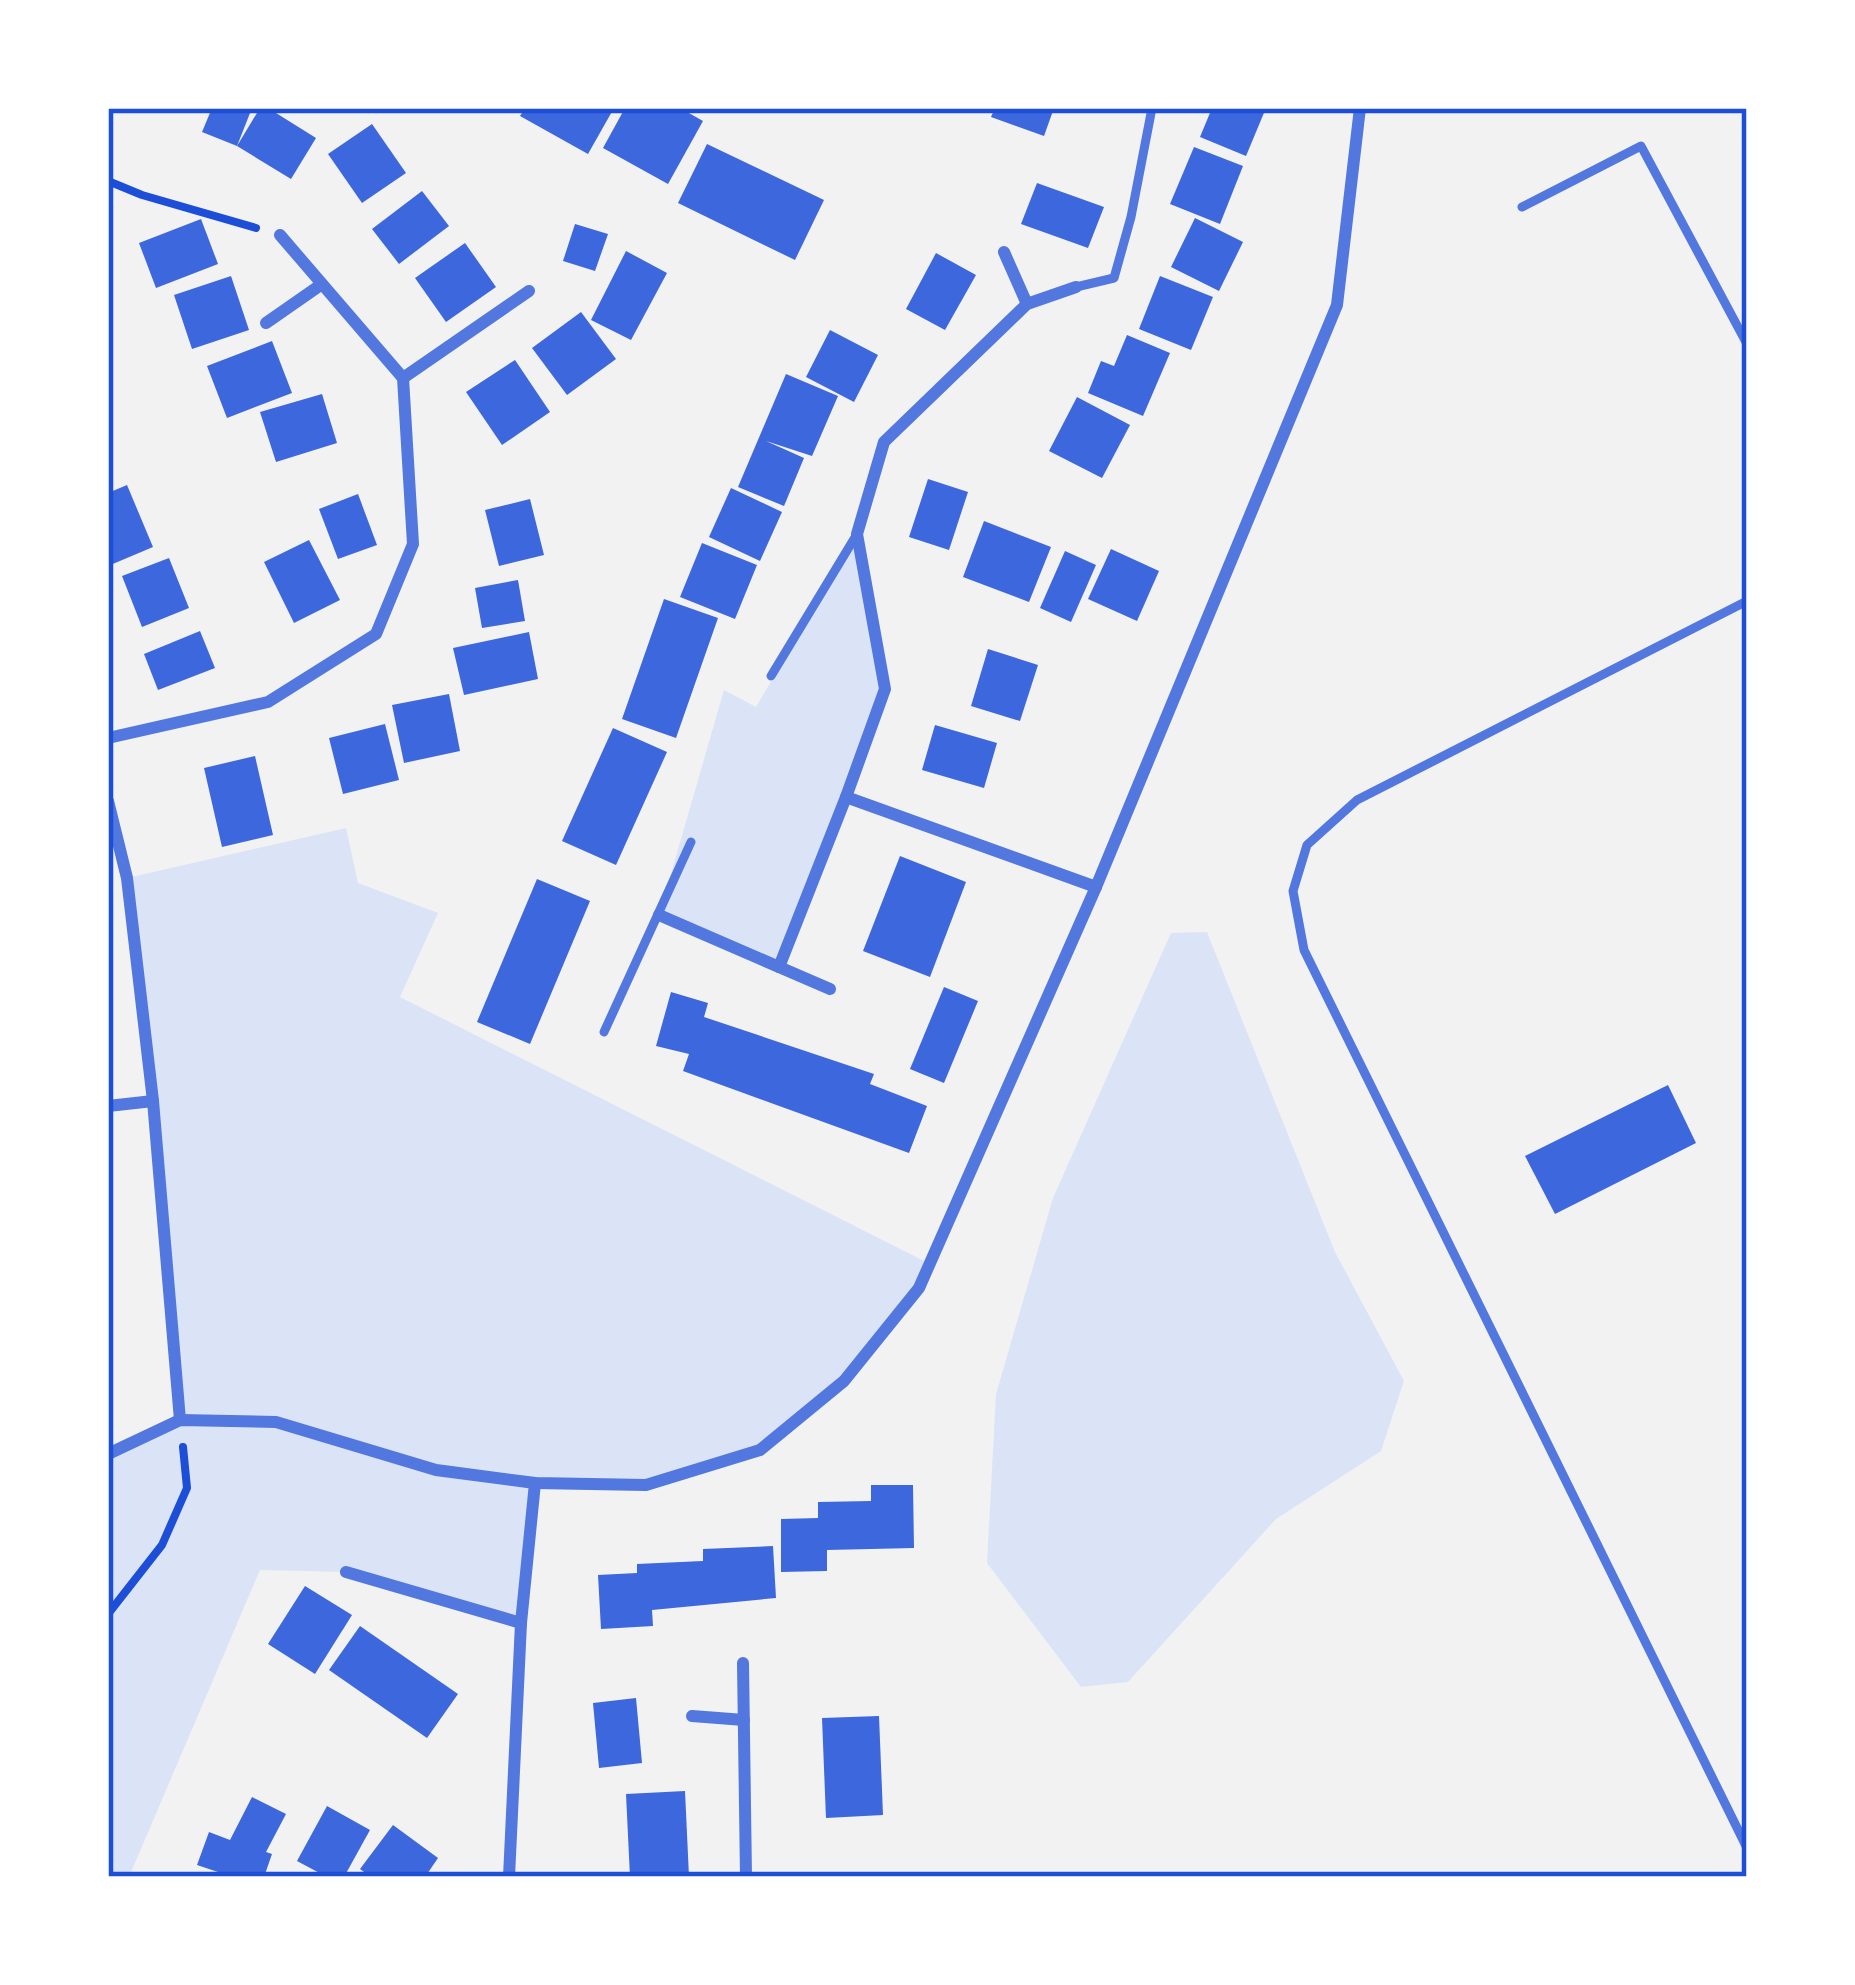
<svg xmlns="http://www.w3.org/2000/svg" width="1855" height="1985" viewBox="0 0 1855 1985" font-family="Manrope,sans-serif">
<style>
.green{fill:#dbe4f7}
.building{fill:#3d67dc}
.lines{fill:none;stroke-linecap:round;stroke-linejoin:round}
.path{stroke:#1d4ed8;stroke-width:8}
.service{stroke:#5277de;stroke-width:9}
.minor{stroke:#5277de;stroke-width:12}
.neatline{fill:none;stroke:#1d4ed8;stroke-width:4.5}
</style>
<rect width="100%" height="100%" fill="#f2f2f2"/>
<g class="green">
<polygon points="857,534 885,689 779,967 659,915 724,690 756,707"/>
<polygon points="346,828 358,883 438,913 400,997 930,1264 844,1381 760,1450 646,1485 536,1483 521,1623 346,1572 260,1570 129,1877 108,1877 108,1454 180,1419 127,878"/>
<polygon points="1207,932 1335,1252 1404,1381 1381,1451 1276,1519 1128,1682 1081,1687 987,1563 996,1394 1053,1198 1171,933"/>
</g>
<g class="building">
<polygon points="212,108 252,108 237,146 260,108 268,108 316,138 291,179 237,146 202,132"/>
<polygon points="525,108 614,108 588,154 520,116"/>
<polygon points="625,108 680,108 703,121 668,184 603,148"/>
<polygon points="995,108 1054,108 1044,136 991,117"/>
<polygon points="1212,108 1266,108 1246,156 1200,137"/>
<polygon points="372,124 406,173 362,203 328,154"/>
<polygon points="707,144 824,200 795,260 678,203"/>
<polygon points="1194,147 1243,166 1220,224 1170,204"/>
<polygon points="1037,183 1104,207 1088,248 1021,224"/>
<polygon points="422,191 449,226 399,264 372,229"/>
<polygon points="1195,218 1243,242 1219,291 1171,267"/>
<polygon points="201,219 218,264 156,288 139,243"/>
<polygon points="575,224 608,234 595,271 563,261"/>
<polygon points="465,243 496,287 446,322 415,278"/>
<polygon points="626,251 667,273 631,340 591,320"/>
<polygon points="936,253 976,275 945,330 906,309"/>
<polygon points="231,276 249,330 192,349 174,295"/>
<polygon points="1160,276 1213,297 1191,350 1139,329"/>
<polygon points="581,312 616,359 567,395 532,348"/>
<polygon points="830,330 878,355 854,402 806,377"/>
<polygon points="1127,335 1170,353 1143,416 1088,393 1101,361 1114,366"/>
<polygon points="272,341 292,393 227,418 207,366"/>
<polygon points="515,360 550,412 502,445 466,392"/>
<polygon points="786,374 838,396 812,456 766,441 804,458 784,506 738,487"/>
<polygon points="322,394 337,443 276,462 260,412"/>
<polygon points="1077,397 1130,425 1102,478 1049,451"/>
<polygon points="928,479 968,492 949,550 909,537"/>
<polygon points="127,485 153,547 108,566 108,493"/>
<polygon points="731,488 782,512 760,561 709,537"/>
<polygon points="358,494 377,545 338,559 319,509"/>
<polygon points="530,499 544,555 499,566 485,510"/>
<polygon points="984,521 1051,547 1029,602 963,577"/>
<polygon points="309,540 340,600 294,623 264,562"/>
<polygon points="702,543 757,565 735,619 680,597"/>
<polygon points="1111,549 1159,571 1137,621 1088,599"/>
<polygon points="1065,551 1096,565 1071,622 1040,608"/>
<polygon points="169,558 189,608 142,627 122,576"/>
<polygon points="518,580 525,621 482,628 475,588"/>
<polygon points="664,599 718,618 676,738 622,719"/>
<polygon points="200,631 215,668 158,690 144,654"/>
<polygon points="529,632 538,679 464,695 453,648"/>
<polygon points="988,649 1038,665 1020,721 971,706"/>
<polygon points="449,694 460,751 404,763 392,705"/>
<polygon points="385,724 399,780 343,794 329,738"/>
<polygon points="935,725 997,743 984,788 922,770"/>
<polygon points="613,728 667,752 616,865 562,841"/>
<polygon points="255,756 273,835 222,847 204,768"/>
<polygon points="900,856 966,882 930,977 863,951"/>
<polygon points="537,879 590,901 530,1044 477,1022"/>
<polygon points="944,987 978,1001 944,1083 910,1069"/>
<polygon points="671,992 708,1003 704,1017 874,1074 870,1084 927,1106 909,1153 683,1071 689,1054 656,1046"/>
<polygon points="1668,1085 1696,1143 1555,1214 1525,1156"/>
<polygon points="871,1485 913,1485 914,1548 827,1550 827,1571 781,1572 781,1519 818,1518 818,1502 871,1501"/>
<polygon points="773,1546 776,1598 652,1610 653,1626 601,1629 598,1575 637,1573 637,1564 703,1561 703,1549"/>
<polygon points="305,1586 352,1615 315,1674 268,1644"/>
<polygon points="360,1626 458,1694 427,1738 329,1670"/>
<polygon points="636,1698 642,1763 599,1768 593,1703"/>
<polygon points="879,1716 883,1815 826,1818 822,1718"/>
<polygon points="685,1791 689,1877 630,1877 626,1794"/>
<polygon points="252,1797 286,1814 266,1852 272,1854 264,1877 233,1877 197,1865 209,1832 230,1840"/>
<polygon points="327,1806 370,1830 344,1877 327,1877 297,1861"/>
<polygon points="393,1825 438,1858 425,1877 371,1877 360,1869"/>
</g>
<g class="lines">
<g class="path">
<polyline points="108,181 142,195 256,228"/>
<polyline points="108,1614 162,1545 187,1488 183,1447"/>
</g>
<g class="service">
<polyline points="1522,207 1641,146 1747,344"/>
<polyline points="1076,287 1114,278 1131,217 1152,108"/>
<polyline points="1747,601 1357,800 1307,845 1293,891 1304,950 1747,1848"/>
<polyline points="771,676 857,534"/>
<polyline points="604,1032 691,842"/>
</g>
<g class="minor">
<polyline points="1004,252 1027,304"/>
<polyline points="1076,287 1027,304 884,442 857,534 885,689 846,797 1096,887"/>
<polyline points="266,323 322,284"/>
<polyline points="403,378 529,291"/>
<polyline points="108,738 268,702 376,634 413,544 403,378 280,235"/>
<polyline points="108,801 127,878 153,1101 180,1420"/>
<polyline points="659,915 779,967 846,797"/>
<polyline points="779,967 830,989"/>
<polyline points="108,1106 153,1101"/>
<polyline points="108,1454 180,1420 276,1422 436,1470 535,1483 646,1485 760,1450 844,1381 919,1288 1096,887 1337,305 1360,108"/>
<polyline points="346,1572 521,1623"/>
<polyline points="743,1663 746,1877"/>
<polyline points="692,1716 744,1720"/>
<polyline points="509,1877 521,1623 535,1483"/>
</g>
</g>
<rect width="1855" height="1985" fill="none" stroke="#ffffff" stroke-width="222"/>
<rect x="111" y="111" width="1633" height="1763" class="neatline"/>
</svg>
